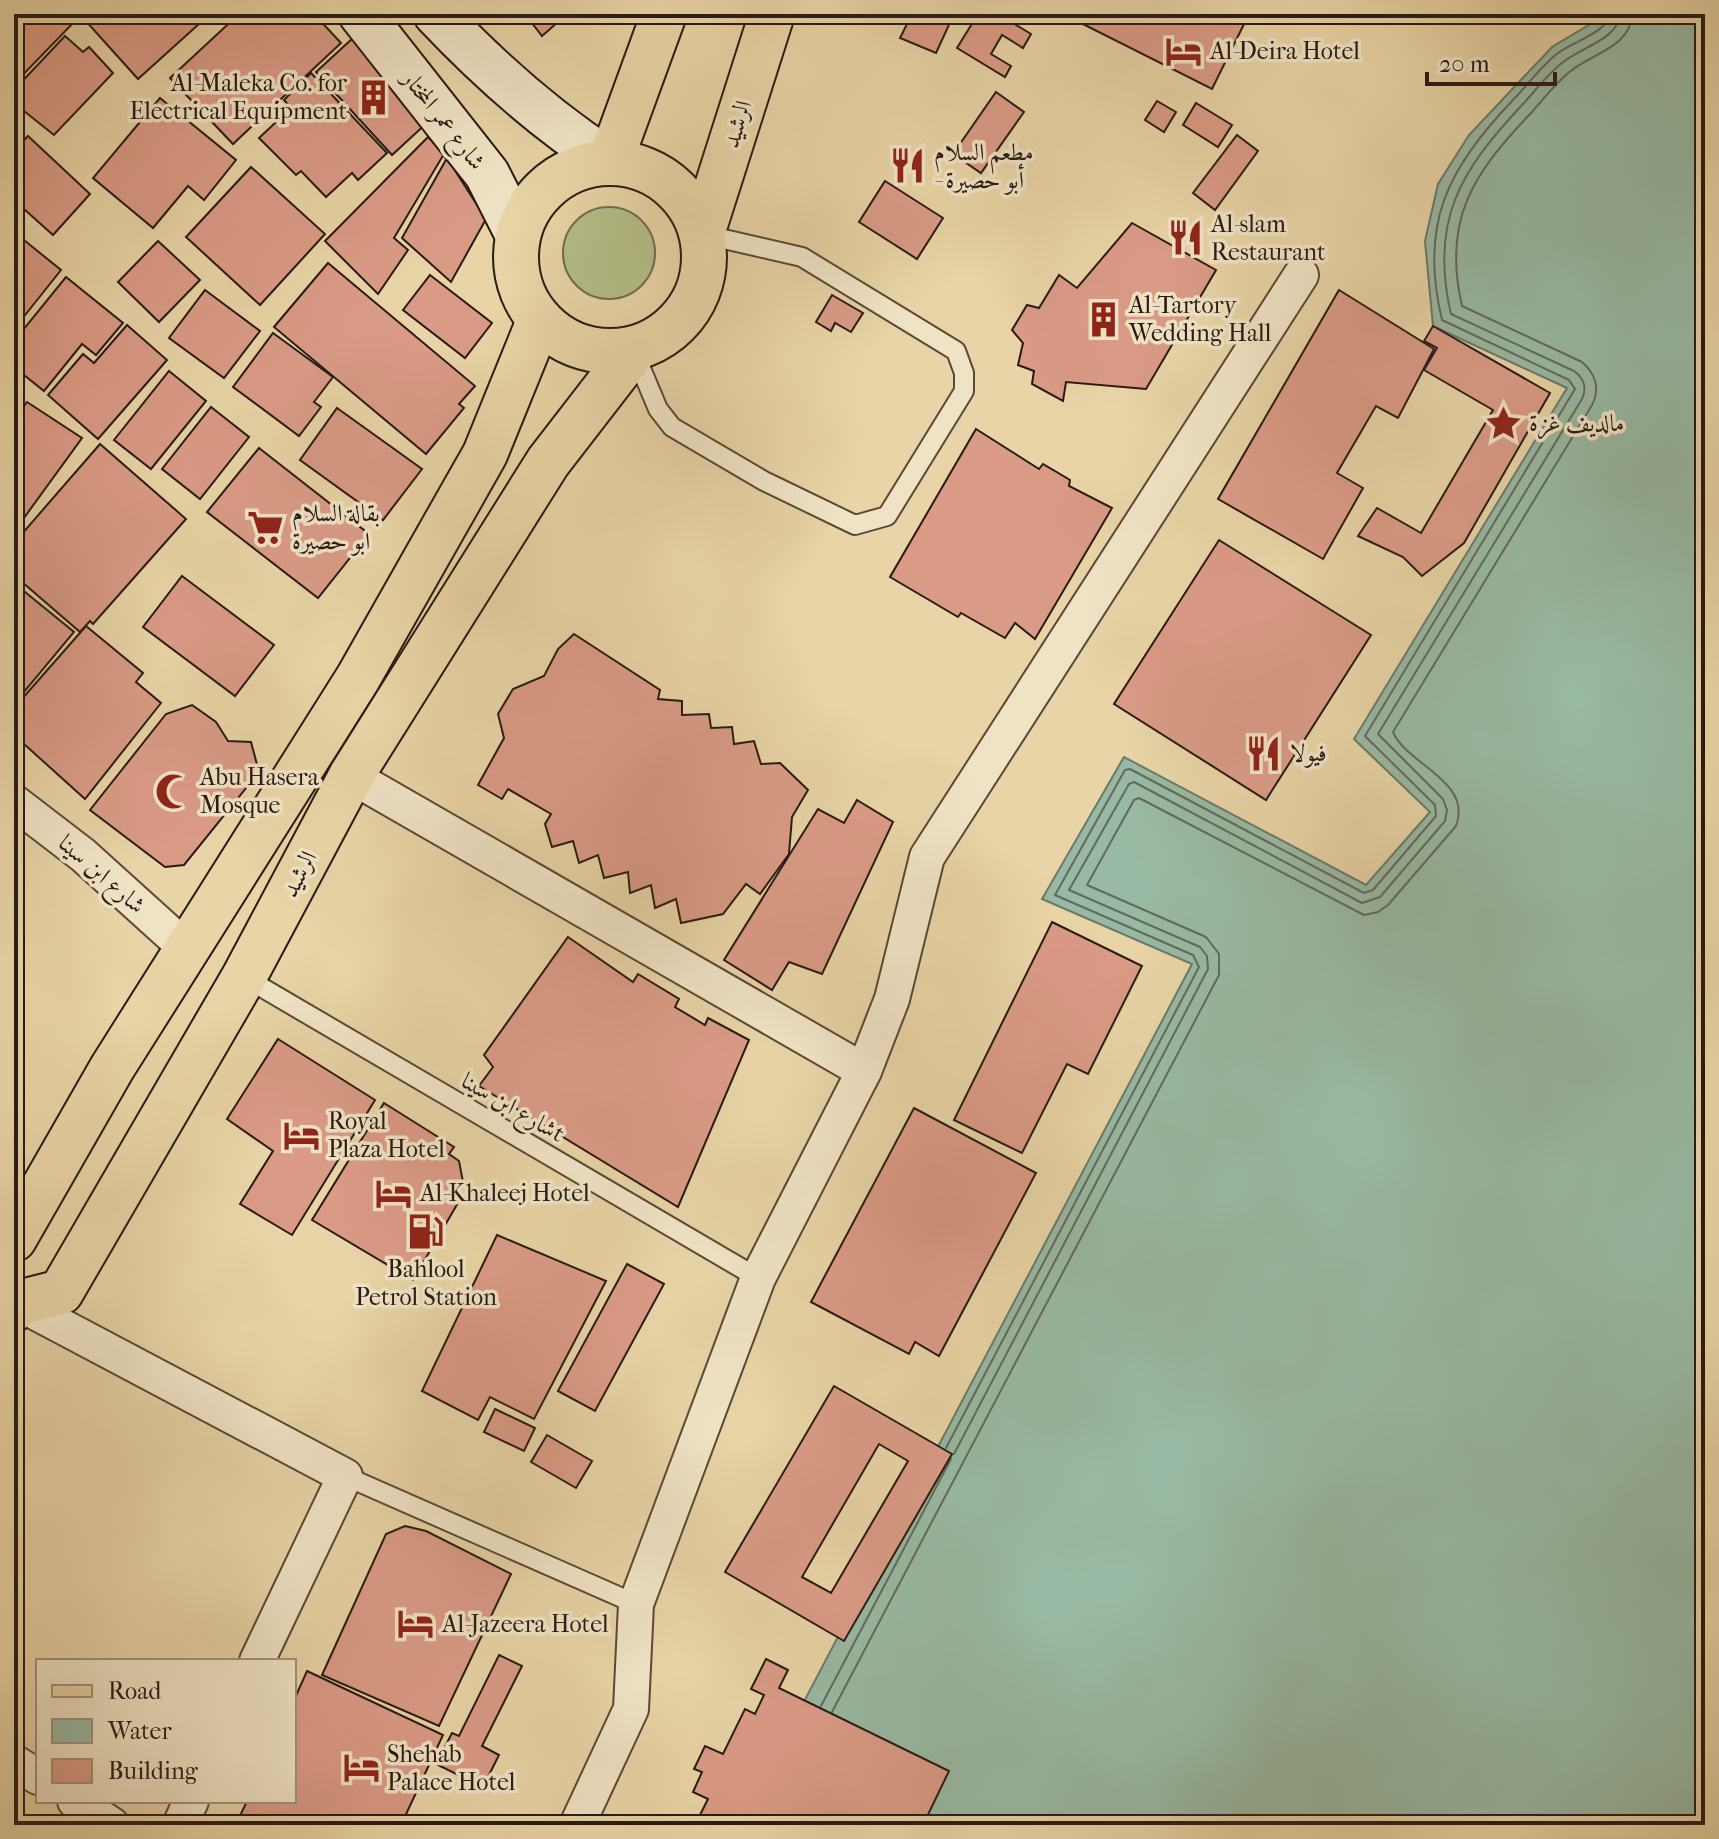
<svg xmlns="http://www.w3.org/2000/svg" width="1719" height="1839" viewBox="0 0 1719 1839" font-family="'IM FELL French Canon',Amiri,serif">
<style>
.green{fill:#b4bd88;stroke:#6f6c4e;stroke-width:2}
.water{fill:#98b9a3;stroke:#6c796a;stroke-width:2}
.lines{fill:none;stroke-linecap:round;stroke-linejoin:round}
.shore{stroke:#616a5c;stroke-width:2}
.building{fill:#da9b86;stroke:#2a1a14;stroke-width:2;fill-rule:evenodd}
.service-casing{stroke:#5a4838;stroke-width:22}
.minor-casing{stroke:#5a4838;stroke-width:38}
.secondary-casing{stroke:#2a1a14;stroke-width:48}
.primary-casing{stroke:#2a1a14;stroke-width:48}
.service{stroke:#f0e3c5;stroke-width:18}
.minor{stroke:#f0e3c5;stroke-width:34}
.secondary{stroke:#f0e3c5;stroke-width:44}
.primary{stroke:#e8d4a6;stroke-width:44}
.labels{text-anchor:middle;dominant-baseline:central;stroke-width:7;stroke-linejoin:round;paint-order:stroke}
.poi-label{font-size:24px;fill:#2a1a14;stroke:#f0e3c5;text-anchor:start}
.street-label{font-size:24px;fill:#2a1a14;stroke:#f0e3c5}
</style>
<rect width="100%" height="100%" fill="#e8d4a6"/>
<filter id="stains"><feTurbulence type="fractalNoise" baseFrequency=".0025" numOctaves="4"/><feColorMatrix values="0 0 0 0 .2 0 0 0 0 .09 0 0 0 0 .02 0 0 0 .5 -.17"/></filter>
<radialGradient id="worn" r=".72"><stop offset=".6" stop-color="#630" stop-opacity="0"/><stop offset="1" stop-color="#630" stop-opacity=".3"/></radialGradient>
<circle class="green" cx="609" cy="253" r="46"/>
<polygon class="water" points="1607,14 1705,14 1705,1825 739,1825 1192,964 1042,899 1124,757 1366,885 1430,812 1354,739 1567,388 1433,326 1425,241 1438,184 1469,135 1552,47"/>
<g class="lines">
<g class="shore">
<path d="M 946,1448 L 1199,967 L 1193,955 L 1055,895 L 1125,770 L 1130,769 L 1364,893 L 1373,890 L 1436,816 L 1435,805 L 1365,736 L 1575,389 L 1569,380 L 1442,320 C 1419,224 1447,170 1512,101 C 1527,86 1541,66 1558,53 C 1572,42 1608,32 1610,14"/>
<path d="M 954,1454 L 1208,969 L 1207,956 L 1200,947 L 1069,890 L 1129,784 L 1134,782 L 1362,903 L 1380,897 L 1445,821 L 1447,810 L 1443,799 L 1378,734 L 1582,399 C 1587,388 1584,378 1574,371 L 1451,314 C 1429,220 1461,170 1523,104 C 1536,90 1550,71 1566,60 C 1583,47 1619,38 1620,14"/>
<polyline points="821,1706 951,1459"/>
<path d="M 832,1712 L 1219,975 L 1219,954 L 1206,937 L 1087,885 L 1134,800 L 1139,798 L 1364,915 L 1378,912 L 1388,905 L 1456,826 C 1473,781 1407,765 1393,732 L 1592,405 C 1600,389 1596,374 1582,362 L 1462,306 C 1442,220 1473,174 1530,114 C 1543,100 1557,81 1572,70 C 1594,53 1631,46 1632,14"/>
</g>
</g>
<g class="building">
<polygon points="15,14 70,14 76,20 14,84"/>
<polygon points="89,14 210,14 138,79 84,19"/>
<polygon points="239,14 314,14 341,43 233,144 170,78"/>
<polygon points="525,14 567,14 542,36"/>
<polygon points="912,14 954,14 936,53 900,38"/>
<polygon points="978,14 998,14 1031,34 1023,48 1002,35 991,54 1011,66 1005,77 957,48"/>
<polygon points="1063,14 1249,14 1212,89"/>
<polygon points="65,36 83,52 89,47 113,73 54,135 14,103 14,90"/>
<polygon points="353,38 429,121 392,155 316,72"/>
<polygon points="311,73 387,153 358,180 352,173 326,197 301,171 296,175 259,138 291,108 284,100"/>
<polygon points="996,92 1024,112 981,173 953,154"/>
<polygon points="160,98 236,160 204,200 188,186 153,228 93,178"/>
<polygon points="1157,101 1176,112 1164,132 1145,120"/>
<polygon points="1196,103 1232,125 1218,147 1183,125"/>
<polygon points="1237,135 1258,151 1215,210 1193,193"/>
<polygon points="28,136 90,194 53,235 14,200 14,151"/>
<polygon points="428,137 444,154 394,238 408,250 378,294 325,241"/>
<polygon points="447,158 486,219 451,282 402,238"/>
<polygon points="251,167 325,234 260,305 186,237"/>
<polygon points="885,181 943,218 917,259 859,222"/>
<polygon points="1132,223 1216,270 1146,389 1066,382 1063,401 1032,384 1034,371 1018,365 1023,343 1012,330 1027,305 1039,308 1059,275 1077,288"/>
<polygon points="14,232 61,270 14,329"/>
<polygon points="158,241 200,280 159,322 118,282"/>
<polygon points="328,263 475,386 459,404 464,408 426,454 274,327"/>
<polygon points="430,275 492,323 465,358 403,310"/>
<polygon points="66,277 123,323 96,355 82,344 44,391 14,367 14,341"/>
<polygon points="205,290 260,331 224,378 169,338"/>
<polygon points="1339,290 1434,349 1398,418 1376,406 1337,473 1363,488 1323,559 1218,499"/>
<polygon points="832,295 863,313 851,332 835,323 831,331 816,322"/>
<polygon points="127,325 167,360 98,439 48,395 83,354 94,363"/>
<polygon points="1433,326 1550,393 1464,543 1422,576 1403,557 1358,536 1377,508 1421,533 1493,410 1424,370 1437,348 1424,341"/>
<polygon points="273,333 333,377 314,402 321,407 299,436 233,387"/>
<polygon points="169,371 206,401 151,469 114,440"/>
<polygon points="27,402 82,438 21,522 14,517 14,420"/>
<polygon points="211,407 249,437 200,499 162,469"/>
<polygon points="337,408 422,469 383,520 300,460"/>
<polygon points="976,429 1039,469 1043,464 1070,480 1069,486 1112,508 1035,639 1015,623 1005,638 961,613 958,617 890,577"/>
<polygon points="100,444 186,519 93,624 90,621 80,632 14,575 14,543"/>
<polygon points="259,448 369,534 318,598 207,512"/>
<polygon points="1219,540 1371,635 1266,800 1114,704"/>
<polygon points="182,576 274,645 235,696 143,627"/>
<polygon points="14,583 74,632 14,704"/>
<polygon points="86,626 143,673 136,682 161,703 85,799 14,735 14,708"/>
<polygon points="574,634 660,690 658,699 682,701 682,715 709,714 711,728 732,727 734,744 754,741 761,764 780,763 808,790 792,817 789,854 760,894 746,884 723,914 681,923 676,899 655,908 651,885 630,893 628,872 604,878 598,855 579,863 573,841 552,847 545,824 551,814 508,789 502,799 478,785 504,738 498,714 513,689 544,676 558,649"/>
<polygon points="192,705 216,722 228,741 251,742 259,772 184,865 165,867 90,810 166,714"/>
<polygon points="857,800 893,822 822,974 789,962 772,990 724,960 818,809 844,823"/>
<polygon points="1052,922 1142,966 1088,1074 1067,1064 1022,1153 954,1120"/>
<polygon points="568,937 633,982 638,974 679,999 675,1007 705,1025 708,1018 749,1040 678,1207 479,1086 493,1067 484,1055"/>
<polygon points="278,1039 375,1100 292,1235 240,1204 273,1151 227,1119"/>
<polygon points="384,1103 454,1147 449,1154 459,1161 463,1182 457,1189 462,1196 413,1280 312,1220"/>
<polygon points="914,1108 1036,1173 939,1356 915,1342 909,1354 811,1302"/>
<polygon points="497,1235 606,1281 534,1419 490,1397 478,1420 422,1391"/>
<polygon points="627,1264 664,1284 595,1411 558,1391"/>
<path d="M 834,1386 L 952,1454 L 844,1641 L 725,1572 ZM 879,1444 L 908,1461 L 831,1593 L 802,1577 Z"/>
<polygon points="495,1409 535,1428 524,1451 484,1432"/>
<polygon points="547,1435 592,1461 576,1488 531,1462"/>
<polygon points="405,1526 426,1531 511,1574 439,1726 322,1675 386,1534"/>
<polygon points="499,1655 522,1666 482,1746 499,1755 483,1787 436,1764 452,1733 459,1736"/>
<polygon points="766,1659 788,1670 779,1688 949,1771 923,1825 872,1825 863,1821 861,1825 680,1825 684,1817 699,1817 708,1799 693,1792 702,1772 694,1769 705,1746 723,1754 745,1709 755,1714 764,1695 751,1689"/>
<polygon points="307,1671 443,1735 401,1825 240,1825 238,1820 247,1801 294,1801 294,1700"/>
</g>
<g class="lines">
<defs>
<g id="service">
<polyline points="634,352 658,409 672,427 764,481 855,525 887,516 964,391 964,373 956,351 802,257 702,234"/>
<polyline points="244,977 758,1278"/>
<polyline points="345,1476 636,1604"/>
</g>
<g id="minor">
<polyline points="351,776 864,1071"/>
<polyline points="14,802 83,855 187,949"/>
<polyline points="18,1303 345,1476 257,1661"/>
<polyline points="14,1762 38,1777"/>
<polyline points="75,1801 112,1825"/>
<polyline points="180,1825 191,1801"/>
<polyline points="577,1825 631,1709 636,1604 758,1278 864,1071 892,999 927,857 1301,275"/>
</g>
<g id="secondary">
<polyline points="361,14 487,174 517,233"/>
<path d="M 436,14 C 489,70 545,120 610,162"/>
</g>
<g id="primary">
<polyline points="610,162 664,14"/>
<circle cx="610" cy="257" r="94"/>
<polyline points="702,234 772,14"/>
<polyline points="14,1239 112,1068 358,678 485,454 539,321"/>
<polyline points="14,1309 18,1303 61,1292 244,977 351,776 548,462 633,352"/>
</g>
</defs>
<use href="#service" class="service-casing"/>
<use href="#minor" class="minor-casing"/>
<use href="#secondary" class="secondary-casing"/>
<use href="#primary" class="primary-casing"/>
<use href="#service" class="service"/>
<use href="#minor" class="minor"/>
<use href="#secondary" class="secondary"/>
<use href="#primary" class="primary"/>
</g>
<defs>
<symbol id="hotel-bare" viewBox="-9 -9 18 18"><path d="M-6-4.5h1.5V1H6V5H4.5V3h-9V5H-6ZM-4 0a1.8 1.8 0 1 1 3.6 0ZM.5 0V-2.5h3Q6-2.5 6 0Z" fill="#8f2418" stroke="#f0e3c5" stroke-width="2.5" paint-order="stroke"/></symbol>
<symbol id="building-bare" viewBox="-9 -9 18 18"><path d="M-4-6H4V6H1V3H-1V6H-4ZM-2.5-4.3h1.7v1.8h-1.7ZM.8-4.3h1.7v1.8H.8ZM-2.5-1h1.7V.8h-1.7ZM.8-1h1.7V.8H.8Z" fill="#8f2418" stroke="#f0e3c5" stroke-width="2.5" paint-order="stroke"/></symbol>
<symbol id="restaurant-bare" viewBox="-9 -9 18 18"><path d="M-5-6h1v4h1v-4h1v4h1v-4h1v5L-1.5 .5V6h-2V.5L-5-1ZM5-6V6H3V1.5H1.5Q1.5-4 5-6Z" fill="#8f2418" stroke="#f0e3c5" stroke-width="2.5" paint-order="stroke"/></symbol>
<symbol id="sight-bare" viewBox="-9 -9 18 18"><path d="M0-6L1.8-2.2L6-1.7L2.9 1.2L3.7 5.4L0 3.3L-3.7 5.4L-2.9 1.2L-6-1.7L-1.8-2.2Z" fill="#8f2418" stroke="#f0e3c5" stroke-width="2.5" paint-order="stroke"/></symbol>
<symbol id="supermarket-bare" viewBox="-9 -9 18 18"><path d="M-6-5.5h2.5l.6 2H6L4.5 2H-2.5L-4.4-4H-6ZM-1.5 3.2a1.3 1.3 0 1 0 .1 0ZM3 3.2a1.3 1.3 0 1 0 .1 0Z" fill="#8f2418" stroke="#f0e3c5" stroke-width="2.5" paint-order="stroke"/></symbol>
<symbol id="mosque-bare" viewBox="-9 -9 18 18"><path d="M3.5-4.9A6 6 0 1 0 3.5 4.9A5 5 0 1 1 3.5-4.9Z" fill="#8f2418" stroke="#f0e3c5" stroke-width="2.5" paint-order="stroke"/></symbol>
<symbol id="fuel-bare" viewBox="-9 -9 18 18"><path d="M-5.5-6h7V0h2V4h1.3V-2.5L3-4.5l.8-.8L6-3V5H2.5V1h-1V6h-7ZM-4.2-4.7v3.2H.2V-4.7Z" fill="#8f2418" stroke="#f0e3c5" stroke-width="2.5" paint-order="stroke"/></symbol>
</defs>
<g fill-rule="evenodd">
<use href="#hotel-bare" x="1158" y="26" width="51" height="51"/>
<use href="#building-bare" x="348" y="72" width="51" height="51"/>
<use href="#restaurant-bare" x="882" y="140" width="51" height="51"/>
<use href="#restaurant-bare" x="1160" y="212" width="51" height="51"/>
<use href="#building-bare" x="1078" y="294" width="51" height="51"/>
<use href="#sight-bare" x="1478" y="398" width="51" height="51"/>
<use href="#supermarket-bare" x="240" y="502" width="51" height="51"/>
<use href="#restaurant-bare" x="1238" y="728" width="51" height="51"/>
<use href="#mosque-bare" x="148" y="766" width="51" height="51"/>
<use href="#hotel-bare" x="276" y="1110" width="51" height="51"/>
<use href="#hotel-bare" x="368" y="1168" width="51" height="51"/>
<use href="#fuel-bare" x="400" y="1206" width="51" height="51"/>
<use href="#hotel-bare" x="390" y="1598" width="51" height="51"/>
<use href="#hotel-bare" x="336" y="1742" width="51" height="51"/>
</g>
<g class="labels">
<g class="poi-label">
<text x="1210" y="51">Al-Deira Hotel</text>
<text x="347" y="83" text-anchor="end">Al-Maleka Co. for<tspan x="347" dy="28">Electrical Equipment</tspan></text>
<text x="934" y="152">مطعم السلام<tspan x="934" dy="28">- أبو حصيرة</tspan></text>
<text x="1211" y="224">Al-slam<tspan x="1211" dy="28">Restaurant</tspan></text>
<text x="1129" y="305">Al-Tartory<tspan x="1129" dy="28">Wedding Hall</tspan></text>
<text x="1529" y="423">مالديف غزة</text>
<text x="292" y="513">بقالة السلام<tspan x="292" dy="28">ابو حصيرة</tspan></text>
<text x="1290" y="753">فيولا</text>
<text x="200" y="777">Abu Hasera<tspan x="200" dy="28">Mosque</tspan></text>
<text x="328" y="1121">Royal<tspan x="328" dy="28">Plaza Hotel</tspan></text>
<text x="420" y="1193">Al-Khaleej Hotel</text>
<text x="426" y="1269" text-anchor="middle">Bahlool<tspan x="426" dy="28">Petrol Station</tspan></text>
<text x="442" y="1624">Al-Jazeera Hotel</text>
<text x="387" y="1754">Shehab<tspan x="387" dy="28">Palace Hotel</tspan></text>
</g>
<g class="street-label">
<text transform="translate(444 120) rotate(52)">شارع عمر المختار</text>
<text transform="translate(737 124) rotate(-72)">الرشيد</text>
<text transform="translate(102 874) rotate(41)">شارع ابن سينا</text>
<text transform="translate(299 874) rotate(-62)">الرشيد</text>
<text transform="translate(513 1107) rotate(30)">شارع ابن سيناt</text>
</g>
</g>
<rect width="1719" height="1839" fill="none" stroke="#e8d4a6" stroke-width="48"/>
<rect x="16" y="16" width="1687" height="1807" fill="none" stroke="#2a1a14" stroke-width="4"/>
<rect x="24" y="24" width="1671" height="1791" fill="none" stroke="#2a1a14" stroke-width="2"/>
<rect x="36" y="1659" width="260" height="144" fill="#f0e3c5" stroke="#a1937e" stroke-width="2"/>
<rect x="52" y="1685" width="40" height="12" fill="#e8d4a6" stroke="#a1937e" stroke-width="2"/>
<text x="108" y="1699" font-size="24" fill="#2a1a14">Road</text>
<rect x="52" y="1719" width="40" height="24" fill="#98b9a3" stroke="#a1937e" stroke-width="2"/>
<text x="108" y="1739" font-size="24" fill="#2a1a14">Water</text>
<rect x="52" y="1759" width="40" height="24" fill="#da9b86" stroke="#a1937e" stroke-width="2"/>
<text x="108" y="1779" font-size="24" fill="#2a1a14">Building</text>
<path d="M1427 72v12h128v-12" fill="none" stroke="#2a1a14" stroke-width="4"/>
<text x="1439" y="72" font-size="24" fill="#2a1a14" stroke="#f0e3c5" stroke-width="6" paint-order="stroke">20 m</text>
<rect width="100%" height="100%" filter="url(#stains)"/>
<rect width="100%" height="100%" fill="url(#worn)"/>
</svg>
